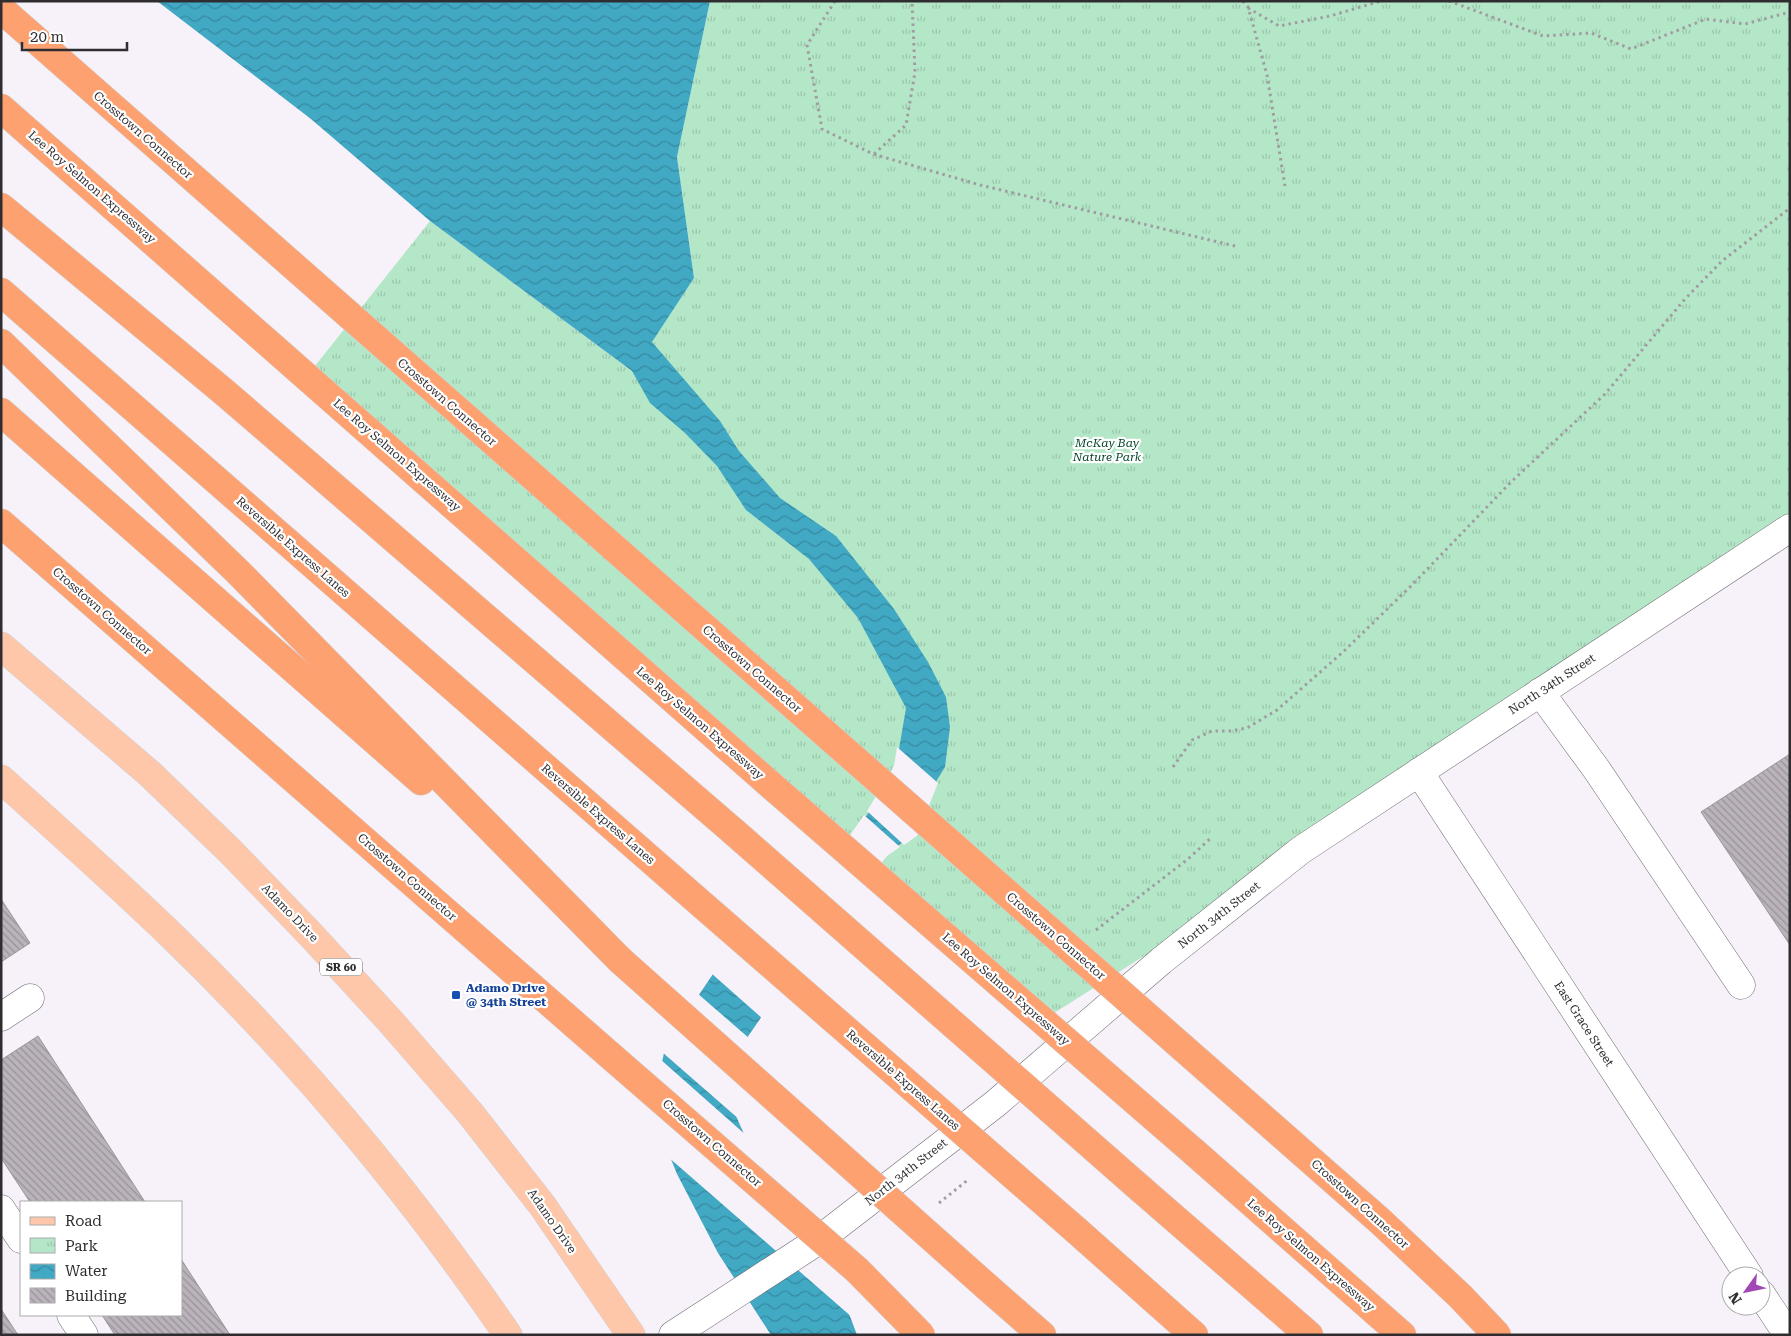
<svg xmlns="http://www.w3.org/2000/svg" width="1791" height="1336" viewBox="0 0 1791 1336" font-family="'Roboto Serif',serif">
<style>
.park{fill:url(#park-tufts)}
.water{fill:url(#water-waves)}
.pier{fill:#f7f1f9}
.building{fill:url(#building-back-hatch);stroke:#9b959c}
.lines{fill:none;stroke-linecap:round;stroke-linejoin:round}
.minor-casing{stroke:#6e6970;stroke-width:29}
.major-casing{stroke:#d1d1d1;stroke-width:29}
.highway-casing{stroke:#d1d1d1;stroke-width:29}
.path{stroke:#a09ca1;stroke-width:3;stroke-dasharray:2.5 4;stroke-linecap:butt}
.minor{stroke:#fff;stroke-width:28}
.major{stroke:#fec7aa;stroke-width:28}
.highway{stroke:#fda171;stroke-width:28}
.highway-bridge-casing{stroke:#d1d1d1;stroke-width:29;stroke-linecap:butt}
.highway-bridge{stroke:#fda171;stroke-width:28}
.transit-dot{fill:#1a4fb4;stroke:#fff;stroke-width:2}
.labels{text-anchor:middle;dominant-baseline:central;stroke-width:4.5;stroke-linejoin:round;paint-order:stroke}
.shield{fill:#fff;stroke:#6d6c6e;stroke-width:1}
.shield-label{font-size:11px;font-weight:bold;fill:#2f2d30}
.street-label{font-size:12px;fill:#2f2d30;stroke:#fff}
.park-label{font-size:12px;font-style:italic;fill:#04462a;stroke:#fff}
.transit-label{font-size:12px;font-weight:bold;fill:#164399;stroke:#fff;text-anchor:start}
</style>
<defs>
<pattern id="park-tufts" width="24" height="20" patternUnits="userSpaceOnUse" patternTransform="scale(1.25)"><rect width="24" height="20" fill="#b4e7c8"/><path d="M3 7l-1-3M5 7V3M7 7l1-3M15 17l-1-3M17 17v-4M19 17l1-3" fill="none" stroke="#9bc6ac"/></pattern>
<pattern id="water-waves" width="16" height="10" patternUnits="userSpaceOnUse" patternTransform="scale(1.25)"><rect width="16" height="10" fill="#41a9c4"/><path d="M0 5q4-4 8 0t8 0" fill="none" stroke="#378aa0"/></pattern>
<pattern id="building-back-hatch" width="6" height="6" patternUnits="userSpaceOnUse" patternTransform="scale(1.25)"><rect width="6" height="6" fill="#bab3bb"/><path d="M-1 5l2 2M0 0l6 6M5-1l2 2" fill="none" stroke="#989298"/></pattern>
</defs>
<rect width="100%" height="100%" fill="#f7f1f9"/>
<polygon class="park" points="710,1 1790,1 1790,545 1037,1024 307,376 430,221 632,371 694,278 677,157"/>
<polygon class="water" points="157,1 710,1 677,157 694,278 652,342 720,421 739,451 780,498 836,536 894,609 928,662 946,697 950,727 945,767 934,785 914,835 885,854 826,918 772,996 760,1019 733,1058 730,1102 750,1148 845,1303 857,1335 771,1335 718,1253 677,1174 660,1132 658,1080 666,1044 717,968 849,840 877,801 896,767 906,708 858,618 809,559 746,510 717,466 685,433 650,403 632,371 430,221 311,119"/>
<g class="pier">
<polygon points="897,747 938,783 917,836 904,845 867,811 894,766"/>
<polygon points="864,815 900,847 887,856 852,899 828,919 809,954 774,997 763,1019 711,973 761,915 796,887 848,838"/>
<polygon points="697,993 750,1039 735,1059 733,1102 740,1120 662,1052 664,1042"/>
<polygon points="660,1059 747,1136 783,1211 825,1268 847,1302 853,1318 667,1156 658,1132 655,1080"/>
</g>
<g class="building">
<polygon points="1790,754 1790,945 1701,812"/>
<polygon points="1,899 30,943 1,962"/>
<polygon points="38,1036 145,1202 30,1202 1,1158 1,1060"/>
<polygon points="181,1259 230,1335 115,1335 102,1315 181,1315"/>
<polygon points="1,1309 18,1335 1,1335"/>
</g>
<g class="lines">
<defs>
<g id="minor">
<polyline points="1540,692 1597,770 1741,985"/>
<polyline points="1419,772 1749,1276"/>
<polyline points="1,1017 30,998"/>
<polyline points="1,1209 21,1239"/>
<polyline points="1761,1294 1788,1335"/>
<polyline points="71,1315 84,1335"/>
<polyline points="673,1335 816,1242 995,1104 1161,961 1301,850 1790,528"/>
</g>
<g id="major">
<polyline points="1,646 150,774 230,851 311,935 391,1022 470,1113 542,1205 631,1335"/>
<path d="M 1,779 C 59,831 116,882 172,936 C 296,1056 410,1192 508,1335"/>
</g>
<g id="highway">
<polyline points="1,108 773,787"/>
<polyline points="1,207 224,392 734,832"/>
<polyline points="1,292 683,888"/>
<polyline points="1,343 238,572 620,960"/>
<polyline points="1,412 421,781"/>
<polyline points="1,523 613,1058"/>
<polyline points="1194,1152 1402,1335"/>
<polyline points="1142,1190 1309,1335"/>
<polyline points="1077,1231 1194,1335"/>
<polyline points="986,1286 1042,1335"/>
</g>
</defs>
<use href="#minor" class="minor-casing"/>
<use href="#major" class="major-casing"/>
<use href="#highway" class="highway-casing"/>
<g class="path">
<polyline points="835,1 807,45 822,129 873,154 980,185 1239,247"/>
<polyline points="1243,1 1248,7 1267,75 1285,186"/>
<polyline points="1449,1 1543,36 1591,33 1631,49 1706,19 1745,24 1790,12"/>
<polyline points="1248,8 1279,26 1330,16 1381,1"/>
<polyline points="874,154 906,125 915,72 912,1"/>
<polyline points="1173,767 1192,740 1212,731 1231,731 1247,728 1277,710 1343,652 1413,584 1511,482 1605,394 1685,299 1722,261 1790,208"/>
<polyline points="1096,930 1188,859 1212,837"/>
<polyline points="939,1203 969,1179"/>
</g>
<use href="#minor" class="minor"/>
<use href="#major" class="major"/>
<use href="#highway" class="highway"/>
<defs>
<g id="highway-bridge">
<polyline points="1,9 1380,1221 1460,1296 1497,1335"/>
<polyline points="773,787 1194,1152"/>
<polyline points="734,832 1142,1190"/>
<polyline points="683,888 1077,1231"/>
<polyline points="620,960 986,1286"/>
<polyline points="613,1058 857,1270 921,1335"/>
</g>
</defs>
<use href="#highway-bridge" class="highway-bridge-casing"/>
<use href="#highway-bridge" class="highway-bridge"/>
</g>
<rect class="transit-dot" x="451" y="990" width="10" height="10" rx="2.5"/>
<g class="labels">
<rect class="shield" x="320" y="958.5" width="42" height="17" rx="4"/>
<g class="shield-label">
<text x="341" y="967">SR 60</text>
</g>
<g class="street-label">
<text transform="translate(143 135) rotate(41)">Crosstown Connector</text>
<text transform="translate(92 187) rotate(41)">Lee Roy Selmon Expressway</text>
<text transform="translate(447 402) rotate(41)">Crosstown Connector</text>
<text transform="translate(397 455) rotate(41)">Lee Roy Selmon Expressway</text>
<text transform="translate(293 547) rotate(41)">Reversible Express Lanes</text>
<text transform="translate(102 611) rotate(41)">Crosstown Connector</text>
<text transform="translate(752 669) rotate(41)">Crosstown Connector</text>
<text transform="translate(1552 684) rotate(-33)">North 34th Street</text>
<text transform="translate(700 723) rotate(41)">Lee Roy Selmon Expressway</text>
<text transform="translate(598 814) rotate(41)">Reversible Express Lanes</text>
<text transform="translate(407 877) rotate(41)">Crosstown Connector</text>
<text transform="translate(290 913) rotate(46)">Adamo Drive</text>
<text transform="translate(1219 915) rotate(-38)">North 34th Street</text>
<text transform="translate(1056 936) rotate(41)">Crosstown Connector</text>
<text transform="translate(1006 989) rotate(41)">Lee Roy Selmon Expressway</text>
<text transform="translate(1584 1024) rotate(57)">East Grace Street</text>
<text transform="translate(903 1080) rotate(41)">Reversible Express Lanes</text>
<text transform="translate(712 1143) rotate(41)">Crosstown Connector</text>
<text transform="translate(906 1172) rotate(-38)">North 34th Street</text>
<text transform="translate(1360 1204) rotate(42)">Crosstown Connector</text>
<text transform="translate(552 1221) rotate(55)">Adamo Drive</text>
<text transform="translate(1311 1255) rotate(41)">Lee Roy Selmon Expressway</text>
</g>
<g class="park-label">
<text x="1107" y="443">McKay Bay<tspan x="1107" dy="14">Nature Park</tspan></text>
</g>
<g class="transit-label">
<text x="466" y="988">Adamo Drive<tspan x="466" dy="14">@ 34th Street</tspan></text>
</g>
</g>
<rect width="1791" height="1336" fill="none" stroke="#2f2d30" stroke-width="5"/>
<rect x="20" y="1201" width="162" height="115" fill="#ffffff" stroke="#acabac"/>
<rect x="30" y="1217" width="25" height="8" fill="#fec7aa" stroke="#acabac"/>
<text x="65" y="1226" font-size="15" fill="#2f2d30">Road</text>
<rect x="30" y="1238" width="25" height="15" fill="url(#park-tufts)" stroke="#acabac"/>
<text x="65" y="1251" font-size="15" fill="#2f2d30">Park</text>
<rect x="30" y="1264" width="25" height="15" fill="url(#water-waves)" stroke="#acabac"/>
<text x="65" y="1276" font-size="15" fill="#2f2d30">Water</text>
<rect x="30" y="1288" width="25" height="15" fill="url(#building-back-hatch)" stroke="#acabac"/>
<text x="65" y="1301" font-size="15" fill="#2f2d30">Building</text>
<g transform="translate(1746 1291) rotate(237)"><circle r="24" fill="#ffffff" stroke="#acabac"/>
<path d="M0-4L9 19L0 12L-9 19Z" fill="#a148b4"/>
<text y="-8" font-size="14" font-weight="bold" text-anchor="middle" fill="#2f2d30">N</text>
</g>
<path d="M22 42v8h105v-8" fill="none" stroke="#2f2d30" stroke-width="2.5"/>
<text x="30" y="42" font-size="15" fill="#2f2d30" stroke="#ffffff" stroke-width="4" paint-order="stroke">20 m</text>
</svg>
